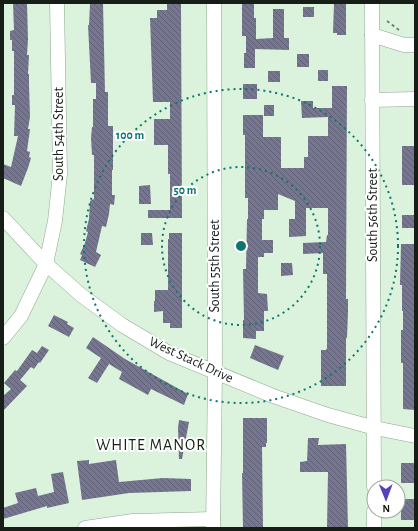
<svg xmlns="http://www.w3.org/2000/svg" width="418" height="531" viewBox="0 0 418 531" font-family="'Alegreya Sans',sans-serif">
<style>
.building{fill:url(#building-back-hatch)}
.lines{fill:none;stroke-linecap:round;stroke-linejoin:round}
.minor-casing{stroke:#8fa590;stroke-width:15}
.path{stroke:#748475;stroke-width:2;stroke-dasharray:3 3;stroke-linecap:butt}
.minor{stroke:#fff;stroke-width:14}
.ring{fill:none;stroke:#0f766e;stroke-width:2;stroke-dasharray:2 4}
.labels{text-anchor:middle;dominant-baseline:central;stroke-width:4;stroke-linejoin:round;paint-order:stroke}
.street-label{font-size:14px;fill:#161e17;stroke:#fff}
.quarter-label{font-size:16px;letter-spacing:1px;fill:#161e17;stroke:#fff}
.centre{fill:#0f766e;stroke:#fff;stroke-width:2}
.ring-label{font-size:12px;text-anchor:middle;font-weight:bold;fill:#0f766e;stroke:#fff;stroke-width:4;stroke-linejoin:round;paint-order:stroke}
</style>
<defs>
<pattern id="building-back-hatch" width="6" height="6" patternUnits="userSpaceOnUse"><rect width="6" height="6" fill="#767690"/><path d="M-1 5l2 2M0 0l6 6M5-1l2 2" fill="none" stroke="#606075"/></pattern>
</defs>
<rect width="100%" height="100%" fill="#dbf3dc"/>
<g class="building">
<polygon points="13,3 27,3 28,39 27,55 29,55 28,74 29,74 29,84 30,117 28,129 30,129 27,151 30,152 29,157 31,158 28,168 21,186 3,178 3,164 11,167 18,136 14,136 15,105 12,105 12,95 14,95 14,51 12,51 12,40 10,40 10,31 14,30"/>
<polygon points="90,3 103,3 105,92 108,92 108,126 113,126 113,170 112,170 112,195 115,195 114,205 110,204 109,214 106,227 102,226 96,252 101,255 95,267 80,260 82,255 80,254 85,243 88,232 86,231 89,219 90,201 94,199 94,155 92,155 91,138 92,127 93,127 93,99 96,99 96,83 91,83 88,25 89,25"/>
<polygon points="167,3 181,3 182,218 148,218 148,210 170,210 170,174 168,174 168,145 154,145 154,119 170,119 170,102 153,102 150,18 157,18 157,10 167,10"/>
<polygon points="242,3 254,3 254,18 256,18 256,39 273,38 273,9 284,9 284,38 289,38 289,50 255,49 255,68 244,68 244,53 246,53 246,36 242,36"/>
<polygon points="334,3 346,3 346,35 337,35 337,33 333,33"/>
<rect x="303" y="7" width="11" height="10"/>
<rect x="297" y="54" width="12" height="13"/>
<rect x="318" y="70" width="10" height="11"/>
<rect x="268" y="71" width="12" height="11"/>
<rect x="243" y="84" width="14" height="15"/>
<polygon points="332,86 347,86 346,299 348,299 348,312 347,338 346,338 346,386 321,386 321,350 326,350 327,348 327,274 323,274 323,253 303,254 303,243 326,242 327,235 328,235 328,208 306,208 306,236 289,237 289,219 295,219 295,201 278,194 278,210 264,210 264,219 262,219 262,240 273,240 273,253 264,253 264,257 258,257 258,293 267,294 268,311 264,311 264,331 256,331 256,339 243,338 243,320 244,320 243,269 246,269 247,219 248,219 248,198 245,198 245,135 243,135 243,115 263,115 263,137 281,137 281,168 304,168 304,157 308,157 308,136 328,136 328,117 302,118 301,101 313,101 313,108 332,108"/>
<rect x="264" y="105" width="10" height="11"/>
<rect x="402" y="146" width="13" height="39"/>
<polygon points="150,185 151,204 139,204 139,186"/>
<rect x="402" y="215" width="13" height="13"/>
<polygon points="141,233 152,233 153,245 141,245"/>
<polygon points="169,233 182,233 182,328 170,328 170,323 163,323 163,311 154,312 154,301 155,301 155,290 168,290 168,239 169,239"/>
<polygon points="401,244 415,244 414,298 415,297 415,410 403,409 403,363 401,363 401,330 403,330 403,311 402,311 402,285 400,285"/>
<polygon points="281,263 292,263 293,275 281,276"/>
<polygon points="54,315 68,322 67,324 74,328 69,337 48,326"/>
<polygon points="93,337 125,359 188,394 184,405 151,389 148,395 119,379 122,372 109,364 97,383 88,378 101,358 86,348"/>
<polygon points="255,345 284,356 278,370 250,358"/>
<polygon points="42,346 49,350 40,363 39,362 34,369 31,367 20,380 27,386 3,411 3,396 11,389 4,383 15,370 17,371 32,350 37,353"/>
<polygon points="243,418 267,418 267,443 266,443 266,447 262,447 263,528 243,528 242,473 243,473"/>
<polygon points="179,420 189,422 182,459 179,459 178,428"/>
<polygon points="308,438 319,438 318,445 346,444 348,528 327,528 328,472 300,472 300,462 307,461"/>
<polygon points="89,460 89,464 116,460 119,482 163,478 191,479 191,491 129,493 82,500 77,461"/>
<rect x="401" y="463" width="14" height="20"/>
<polygon points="63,472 69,503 47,508 47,506 3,519 3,508 18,503 15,493 36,488 38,496 54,492 51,474"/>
<polygon points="404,499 415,499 415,520 401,520 401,506 404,506"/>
</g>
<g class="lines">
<defs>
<g id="minor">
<polyline points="372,3 374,487"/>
<polyline points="372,35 404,45 415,45"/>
<polyline points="372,100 415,99"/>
<polyline points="3,218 46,264 81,295 122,325 169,353 273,396 328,415 375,428 415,436"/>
<polyline points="3,338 21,316 46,264 55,221 60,174 57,3"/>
<polyline points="85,528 133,521 213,519"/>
<polyline points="213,528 215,373 214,3"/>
<polyline points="374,528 374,511"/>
</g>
</defs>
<use href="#minor" class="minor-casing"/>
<polyline class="path" points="387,21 399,30"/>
<use href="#minor" class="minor"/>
</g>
<g class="ring">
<circle cx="241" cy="246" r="79"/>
<circle cx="241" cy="246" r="157"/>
</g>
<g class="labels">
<g class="street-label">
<text transform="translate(59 134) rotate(-90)">South 54th Street</text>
<text transform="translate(373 215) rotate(-90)">South 56th Street</text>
<text transform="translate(215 266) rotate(-90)">South 55th Street</text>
<text transform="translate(191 360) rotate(25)">West Stack Drive</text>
</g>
<g class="quarter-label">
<text x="151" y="445">WHITE MANOR</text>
</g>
</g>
<circle cx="241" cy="246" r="6" class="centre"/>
<g class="ring-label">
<text x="130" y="139">100 m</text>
<text x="185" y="194">50 m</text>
</g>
<rect width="418" height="531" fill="none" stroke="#161e17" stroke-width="8"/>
<g transform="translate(386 499) rotate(179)"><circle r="19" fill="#ffffff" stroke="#a2a5a2"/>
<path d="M0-3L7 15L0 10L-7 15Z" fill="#5543bb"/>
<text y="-6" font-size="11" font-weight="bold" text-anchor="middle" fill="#161e17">N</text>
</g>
</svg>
